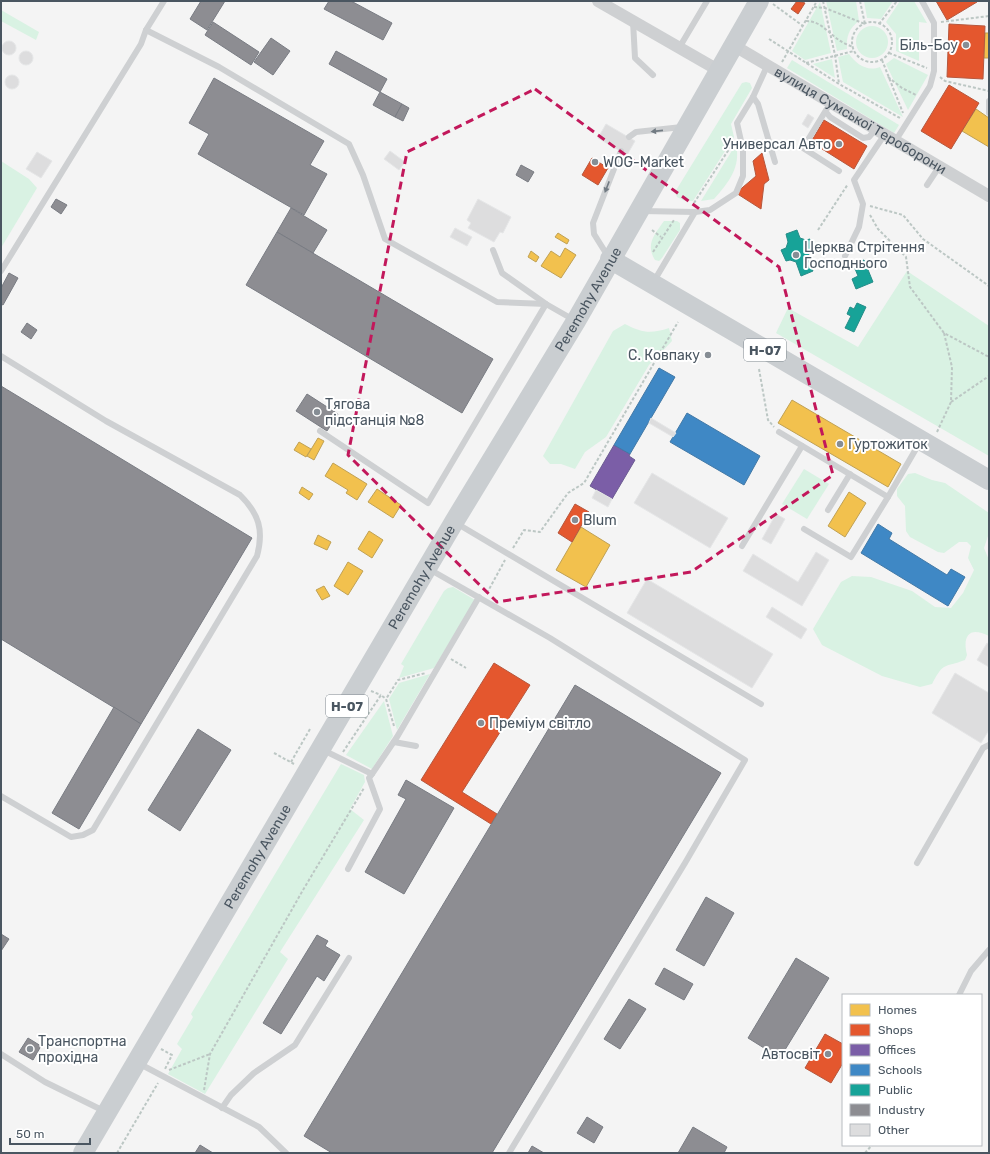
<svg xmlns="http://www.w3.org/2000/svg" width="990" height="1154" viewBox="0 0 990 1154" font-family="Rubik,sans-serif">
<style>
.green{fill:#d9f2e3}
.homes{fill:#f2c14e;stroke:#c0a154}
.shops{fill:#e4572e;stroke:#b6573d}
.offices{fill:#7b5ea7;stroke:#6c5c92}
.schools{fill:#3f88c5;stroke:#4279a7}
.public{fill:#17a398;stroke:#268c88}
.industry{fill:#8d8d92;stroke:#797c83}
.building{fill:#ddddde;stroke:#e5e6e7}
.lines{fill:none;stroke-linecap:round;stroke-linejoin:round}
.path{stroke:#bcc7c4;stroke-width:2;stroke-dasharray:3 2;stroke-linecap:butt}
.service{stroke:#ced0d2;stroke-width:6}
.minor{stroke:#ced0d2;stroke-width:12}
.primary{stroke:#caced1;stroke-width:20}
.oneway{fill:#727b83}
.marked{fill:none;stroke:#c2185b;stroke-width:3;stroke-dasharray:8 5;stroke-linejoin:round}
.poi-dot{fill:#868d94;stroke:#fff;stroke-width:1.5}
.labels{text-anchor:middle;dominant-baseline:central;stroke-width:4;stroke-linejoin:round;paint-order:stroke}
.shield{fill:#fff;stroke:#808990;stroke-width:1}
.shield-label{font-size:13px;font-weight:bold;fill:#4a5661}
.poi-label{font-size:14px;fill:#4a5661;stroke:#fff;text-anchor:start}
.street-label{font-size:14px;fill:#4a5661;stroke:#fff}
</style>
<rect width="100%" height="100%" fill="#f4f4f4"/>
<g class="green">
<path d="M 826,1 L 856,1 L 859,21 C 849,28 846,37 847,49 L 837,51 Z"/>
<polygon points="864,1 893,1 881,19 867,18"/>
<polygon points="900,1 914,1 927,23 919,22 919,61 896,51 896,34 886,22"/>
<polygon points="820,2 831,53 805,60 792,51"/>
<polygon points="1,10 39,32 36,40 1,21"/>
<circle cx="872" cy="42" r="16"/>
<path d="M 849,54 C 856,64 867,72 880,67 L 903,117 L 843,82 L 838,57 Z"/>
<polygon points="894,58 928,75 908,110 886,64"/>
<polygon points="832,59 835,78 813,64"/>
<polygon points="792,60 899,125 894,133 787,68"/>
<polygon points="746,82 750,83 752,88 731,124 734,137 693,201 685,201 677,197 675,192 742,83"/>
<path d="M 736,144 C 741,167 729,182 714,199 L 701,201 Z"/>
<polygon points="1,161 29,179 37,188 1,248"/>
<path d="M 664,221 L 677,221 L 680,223 L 680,230 L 662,258 L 659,261 L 655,260 C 645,244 655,234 664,221 Z"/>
<polygon points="907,271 989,326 989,456 776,333 788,308 858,347"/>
<path d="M 625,324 C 642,333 651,334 669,328 L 672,341 L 649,365 L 606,437 L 585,452 L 575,469 L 561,464 L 550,464 L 543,456 L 613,331 Z"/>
<polygon points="804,469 829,484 807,519 782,504"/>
<path d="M 915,473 L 932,480 L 945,483 L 989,513 L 989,533 L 984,548 L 989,560 L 989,636 C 970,626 962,635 967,655 L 965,660 C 944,668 944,661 932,684 L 920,687 L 882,676 L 822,645 L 813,629 L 841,582 L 852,576 L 871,577 L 912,591 L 935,607 L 951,608 L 963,593 L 974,570 L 968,558 L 971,546 L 967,542 L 959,542 L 944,553 L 938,552 L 910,537 L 906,531 L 905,506 L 897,496 L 897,489 L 908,474 Z"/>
<polygon points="453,587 475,600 434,668 399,678 404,666 401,664 444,591 448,588"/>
<polygon points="430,674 397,730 389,699 399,683"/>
<polygon points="384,701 393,736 372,769 346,755"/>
<polygon points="341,764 364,775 365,782 350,809 364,820 280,952 288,959 205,1094 168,1074 182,1049 177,1044 193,1017 191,1014"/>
</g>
<g class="homes">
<polygon points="985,33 989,33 989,58 984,58"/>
<polygon points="976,109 989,118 989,147 962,131"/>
<polygon points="558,233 569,240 567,244 555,237"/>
<polygon points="565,248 576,255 561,278 541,266 551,251 560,257"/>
<polygon points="531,251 539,257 536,262 528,257"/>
<polygon points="792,400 901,464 888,487 778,423"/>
<polygon points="318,438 324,441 314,460 307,456"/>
<polygon points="299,442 311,449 306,457 294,450"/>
<polygon points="333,463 367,484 357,500 346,493 348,490 325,476"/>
<polygon points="302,487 313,494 309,500 299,493"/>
<polygon points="377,489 401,505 393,518 368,502"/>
<polygon points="849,492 866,503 845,537 828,526"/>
<polygon points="581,527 610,545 586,587 556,570"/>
<polygon points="369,531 383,540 372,558 358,549"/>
<polygon points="318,535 331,542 327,550 314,544"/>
<polygon points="348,562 363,571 348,595 334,586"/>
<polygon points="324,586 330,596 322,600 316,590"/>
</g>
<g class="shops">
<polygon points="797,1 805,3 798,14 791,9"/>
<polygon points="936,1 976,1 977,2 947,20"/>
<polygon points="949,24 985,26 983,79 947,77"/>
<polygon points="949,85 979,103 951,149 921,131"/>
<polygon points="824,120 867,146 854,169 811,142"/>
<polygon points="762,153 769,180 764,184 761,209 736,193 756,176 753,161"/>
<polygon points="592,158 608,168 598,185 582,175"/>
<polygon points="575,504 589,512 572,542 558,533"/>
<polygon points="494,663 530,685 462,792 497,814 491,824 421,780"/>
<polygon points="825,1034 843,1044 843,1063 831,1083 805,1068"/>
</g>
<polygon class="offices" points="614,445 630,454 629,456 635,460 612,499 590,486"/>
<g class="schools">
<polygon points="659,368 675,377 630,454 614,445"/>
<polygon points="687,413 760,456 744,485 670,442"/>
<polygon points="878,524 892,533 889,539 947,575 951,569 965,577 948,606 861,553"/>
</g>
<g class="public">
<polygon points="797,230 800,238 806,240 810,239 814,251 810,252 807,258 813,271 801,276 796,262 790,260 786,261 781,250 786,248 788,242 786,234"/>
<polygon points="864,260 873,282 856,289 852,279 858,276 853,264"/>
<polygon points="857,303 866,307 854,332 845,328 851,316 847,314 850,307 854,309"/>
</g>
<g class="industry">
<polygon points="201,1 225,1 207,30 190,19"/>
<polygon points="329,1 351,1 392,23 383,40 324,9"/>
<polygon points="213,22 259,52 251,65 205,35"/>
<polygon points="271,38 290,51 273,75 254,62"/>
<polygon points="336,51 387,79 380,92 329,64"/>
<polygon points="214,78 324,141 310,165 327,174 304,215 198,154 209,134 189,123"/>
<polygon points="380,92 402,104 395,117 373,105"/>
<polygon points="402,104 409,108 403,121 395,117"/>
<polygon points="521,165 534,172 528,182 516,175"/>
<polygon points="56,199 67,205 61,214 51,207"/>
<polygon points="291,208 327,230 313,253 277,232"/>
<polygon points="277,232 493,359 462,413 246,285"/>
<polygon points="9,273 18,278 3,305 1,304 1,288"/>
<polygon points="27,323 37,330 31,339 21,332"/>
<polygon points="1,386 252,538 141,724 1,639"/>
<polygon points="307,394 338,414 327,431 296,411"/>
<polygon points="575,685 721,773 492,1153 332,1153 304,1136"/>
<polygon points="114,707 141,724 79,829 52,813"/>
<polygon points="198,729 231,750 180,831 148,810"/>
<polygon points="406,780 454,808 404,894 365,872 406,799 398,795"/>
<polygon points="706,897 734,913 704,966 676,950"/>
<polygon points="1,934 9,939 1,951"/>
<polygon points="317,935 328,941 325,946 340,955 324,981 317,976 281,1034 263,1023"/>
<polygon points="796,958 829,978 780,1058 748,1038"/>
<polygon points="664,968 693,984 684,1000 655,984"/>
<polygon points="629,999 646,1009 620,1049 604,1039"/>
<polygon points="28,1038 41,1046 33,1060 19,1052"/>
<polygon points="587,1117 603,1127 594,1143 577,1133"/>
<polygon points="693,1127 727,1147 724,1153 678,1153"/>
<polygon points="200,1145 213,1153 195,1153"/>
<polygon points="532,1146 544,1153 528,1153"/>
</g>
<g class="building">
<circle cx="9" cy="48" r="7"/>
<circle cx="26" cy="58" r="7"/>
<circle cx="12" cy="82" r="7"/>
<polygon points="808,114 814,118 808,128 802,124"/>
<polygon points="606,124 635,141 627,155 598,138"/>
<polygon points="390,151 405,162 399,170 384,159"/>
<polygon points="37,152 52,161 41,178 26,169"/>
<polygon points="478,199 511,217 503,233 500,232 494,242 468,228 471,223 467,220"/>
<polygon points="455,228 472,237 467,246 450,237"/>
<polygon points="651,418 676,433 673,437 649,423"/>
<polygon points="652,473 728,518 710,548 634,503"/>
<polygon points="596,490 612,499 608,507 592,498"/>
<polygon points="776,514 785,519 771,544 762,539"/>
<polygon points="816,552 829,560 802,606 743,571 753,554 798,582"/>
<polygon points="647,579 773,654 752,688 627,613"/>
<polygon points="772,607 807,629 801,639 766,617"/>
<polygon points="987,643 989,644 989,667 977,660"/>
<polygon points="955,673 989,693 989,730 981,743 932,713"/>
</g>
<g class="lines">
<g class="path">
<polyline points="823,1 835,55 839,84"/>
<polyline points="860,1 865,24"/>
<polyline points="773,4 803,26"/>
<polyline points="814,7 825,8 865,24"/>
<path d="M 806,21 C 821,21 828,33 839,40 C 843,43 848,45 853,47"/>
<polyline points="941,22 989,16"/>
<circle cx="872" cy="42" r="20"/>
<polyline points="879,24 897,1"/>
<polyline points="769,39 839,84 900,118"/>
<polyline points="889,53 927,68"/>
<polyline points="882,60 903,113"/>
<polyline points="782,62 817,1"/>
<polyline points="806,63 854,51"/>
<polyline points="888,77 902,88 916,95"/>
<polyline points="940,77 945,81 989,91"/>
<polyline points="694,203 733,143"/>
<polyline points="870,206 903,215 923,239 989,286"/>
<polyline points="870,215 878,229 906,257 910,287 944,333 989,357"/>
<polyline points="652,230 661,237"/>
<polyline points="818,230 848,184"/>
<polyline points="653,252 674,220"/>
<polyline points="759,369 768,420 774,427"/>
<polyline points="951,402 989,376"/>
<polyline points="937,432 951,402 952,367 944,333"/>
<polyline points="513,548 524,530 540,532 568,493 584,483 678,322"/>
<polyline points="487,593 505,560"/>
<polyline points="451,659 466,668"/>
<polyline points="371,691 381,695"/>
<polyline points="394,726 386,699 398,680 426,673"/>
<polyline points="343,752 381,695 386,699"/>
<polyline points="274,753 294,764"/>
<polyline points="291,762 310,729"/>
<polyline points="161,1049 172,1055 165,1069"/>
<polyline points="169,1070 210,1054"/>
<polyline points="204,1090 210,1054 303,890 364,788"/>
<polyline points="117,1153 158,1083"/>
<polyline points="865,1153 872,1145"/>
</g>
<g class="service">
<polyline points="633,21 635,58 653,75"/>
<polyline points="146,30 219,67 349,144 363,175 385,239 497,302 546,304 574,320"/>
<polyline points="679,48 707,1"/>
<polyline points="753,97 758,104 775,162"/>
<polyline points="989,101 989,113"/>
<polyline points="831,102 803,148 839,171"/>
<polyline points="826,112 830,117 863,138 869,137 876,129"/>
<polyline points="629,137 636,132 682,127"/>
<polyline points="896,140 930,86 934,71 934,23 922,1"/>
<polyline points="927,185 939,167"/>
<polyline points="642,211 695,212 710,210 736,193 743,176 743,150 737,123 753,97 768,64"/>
<polyline points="845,256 859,227 863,204 854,180 885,134"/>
<polyline points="609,258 594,234 593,223 621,151"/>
<polyline points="1,271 141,44 146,30 164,1"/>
<polyline points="654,281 695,212"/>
<path d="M 1,356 L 106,421 L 240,495 C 259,514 264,530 257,556 L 93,830 L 83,835 L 71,837 L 1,796"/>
<polyline points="320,431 428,503 546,304 502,273 493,250"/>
<polyline points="779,432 888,497 920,442"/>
<polyline points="828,510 850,474"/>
<polyline points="456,523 761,704"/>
<polyline points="804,529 851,557 888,497"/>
<polyline points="742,546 802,446"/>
<polyline points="429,569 550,638 745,760 685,863 509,1153"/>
<polyline points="394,742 416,746"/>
<polyline points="323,750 372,774 369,778 380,809 348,869"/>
<polyline points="372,774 397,737 479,597"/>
<polyline points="917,863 983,748 989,745"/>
<polyline points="959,995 971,971 989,950"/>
<polyline points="1,1054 45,1082 104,1111"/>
<polyline points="138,1063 259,1127 286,1153"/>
<polyline points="222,1108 231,1095 254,1073 295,1045 349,958"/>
</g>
<g class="minor">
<polyline points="598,1 718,70"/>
<path id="s1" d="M 733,45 L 989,196"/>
</g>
<g class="primary">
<polyline points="610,259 989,480"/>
<path id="s2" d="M 83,1153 L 454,522 L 576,321 L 759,1"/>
</g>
</g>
<defs><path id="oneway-solid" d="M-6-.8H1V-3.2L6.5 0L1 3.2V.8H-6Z"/></defs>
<g class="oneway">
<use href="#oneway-solid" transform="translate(657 131) rotate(174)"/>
<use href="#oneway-solid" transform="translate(607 187) rotate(111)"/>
</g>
<path class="marked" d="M 535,89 L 779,267 L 833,475 L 691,572 L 497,602 L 348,455 L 407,152 Z"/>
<g class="poi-dot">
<circle cx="966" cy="45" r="4"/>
<circle cx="839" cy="144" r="4"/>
<circle cx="595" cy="162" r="4"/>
<circle cx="796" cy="255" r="4"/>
<circle cx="708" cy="355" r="4"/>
<circle cx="317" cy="412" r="4"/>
<circle cx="840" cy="444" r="4"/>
<circle cx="575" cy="520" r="4"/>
<circle cx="481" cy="723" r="4"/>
<circle cx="30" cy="1049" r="4"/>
<circle cx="828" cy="1054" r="4"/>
</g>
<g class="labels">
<g class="shield">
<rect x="744" y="339" width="42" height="22" rx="3"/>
<rect x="326" y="695" width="42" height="22" rx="3"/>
</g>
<g class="shield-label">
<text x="765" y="350">Н-07</text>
<text x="347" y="706">Н-07</text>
</g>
<g class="poi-label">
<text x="958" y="45" text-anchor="end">Біль-Боу</text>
<text x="831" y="144" text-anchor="end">Универсал Авто</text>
<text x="603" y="162">WOG-Market</text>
<text x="804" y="247">Церква Стрітення<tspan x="804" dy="16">Господнього</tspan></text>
<text x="700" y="355" text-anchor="end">С. Ковпаку</text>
<text x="325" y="404">Тягова<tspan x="325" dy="16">підстанція №8</tspan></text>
<text x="848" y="444">Гуртожиток</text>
<text x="583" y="520">Blum</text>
<text x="489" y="723">Преміум світло</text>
<text x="38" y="1041">Транспортна<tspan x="38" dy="16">прохідна</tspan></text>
<text x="820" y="1054" text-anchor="end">Автосвіт</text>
</g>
<g class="street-label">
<text stroke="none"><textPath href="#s1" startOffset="148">вулиця Сумської Тероборони</textPath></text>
<text stroke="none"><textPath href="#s2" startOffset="992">Peremohy Avenue</textPath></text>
<text stroke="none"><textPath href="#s2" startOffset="668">Peremohy Avenue</textPath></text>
<text stroke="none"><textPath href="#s2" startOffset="344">Peremohy Avenue</textPath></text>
</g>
</g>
<rect width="990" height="1154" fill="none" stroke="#4a5661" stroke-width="4"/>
<rect x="842" y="994" width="140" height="152" fill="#ffffff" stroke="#b7bbc0"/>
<rect x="850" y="1004" width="20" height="12" fill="#f2c14e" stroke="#b7bbc0"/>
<text x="878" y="1014" font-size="12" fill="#4a5661">Homes</text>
<rect x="850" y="1024" width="20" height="12" fill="#e4572e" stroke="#b7bbc0"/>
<text x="878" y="1034" font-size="12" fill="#4a5661">Shops</text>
<rect x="850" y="1044" width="20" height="12" fill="#7b5ea7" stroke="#b7bbc0"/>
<text x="878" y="1054" font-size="12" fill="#4a5661">Offices</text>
<rect x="850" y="1064" width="20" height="12" fill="#3f88c5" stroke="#b7bbc0"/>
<text x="878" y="1074" font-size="12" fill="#4a5661">Schools</text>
<rect x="850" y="1084" width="20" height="12" fill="#17a398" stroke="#b7bbc0"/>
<text x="878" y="1094" font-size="12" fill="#4a5661">Public</text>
<rect x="850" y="1104" width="20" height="12" fill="#8d8d92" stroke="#b7bbc0"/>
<text x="878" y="1114" font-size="12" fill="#4a5661">Industry</text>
<rect x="850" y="1124" width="20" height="12" fill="#ddddde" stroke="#b7bbc0"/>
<text x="878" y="1134" font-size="12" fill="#4a5661">Other</text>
<path d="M10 1138v6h80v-6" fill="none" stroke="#4a5661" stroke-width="2"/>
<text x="16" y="1138" font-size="12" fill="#4a5661" stroke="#ffffff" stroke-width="3" paint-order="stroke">50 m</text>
</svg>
